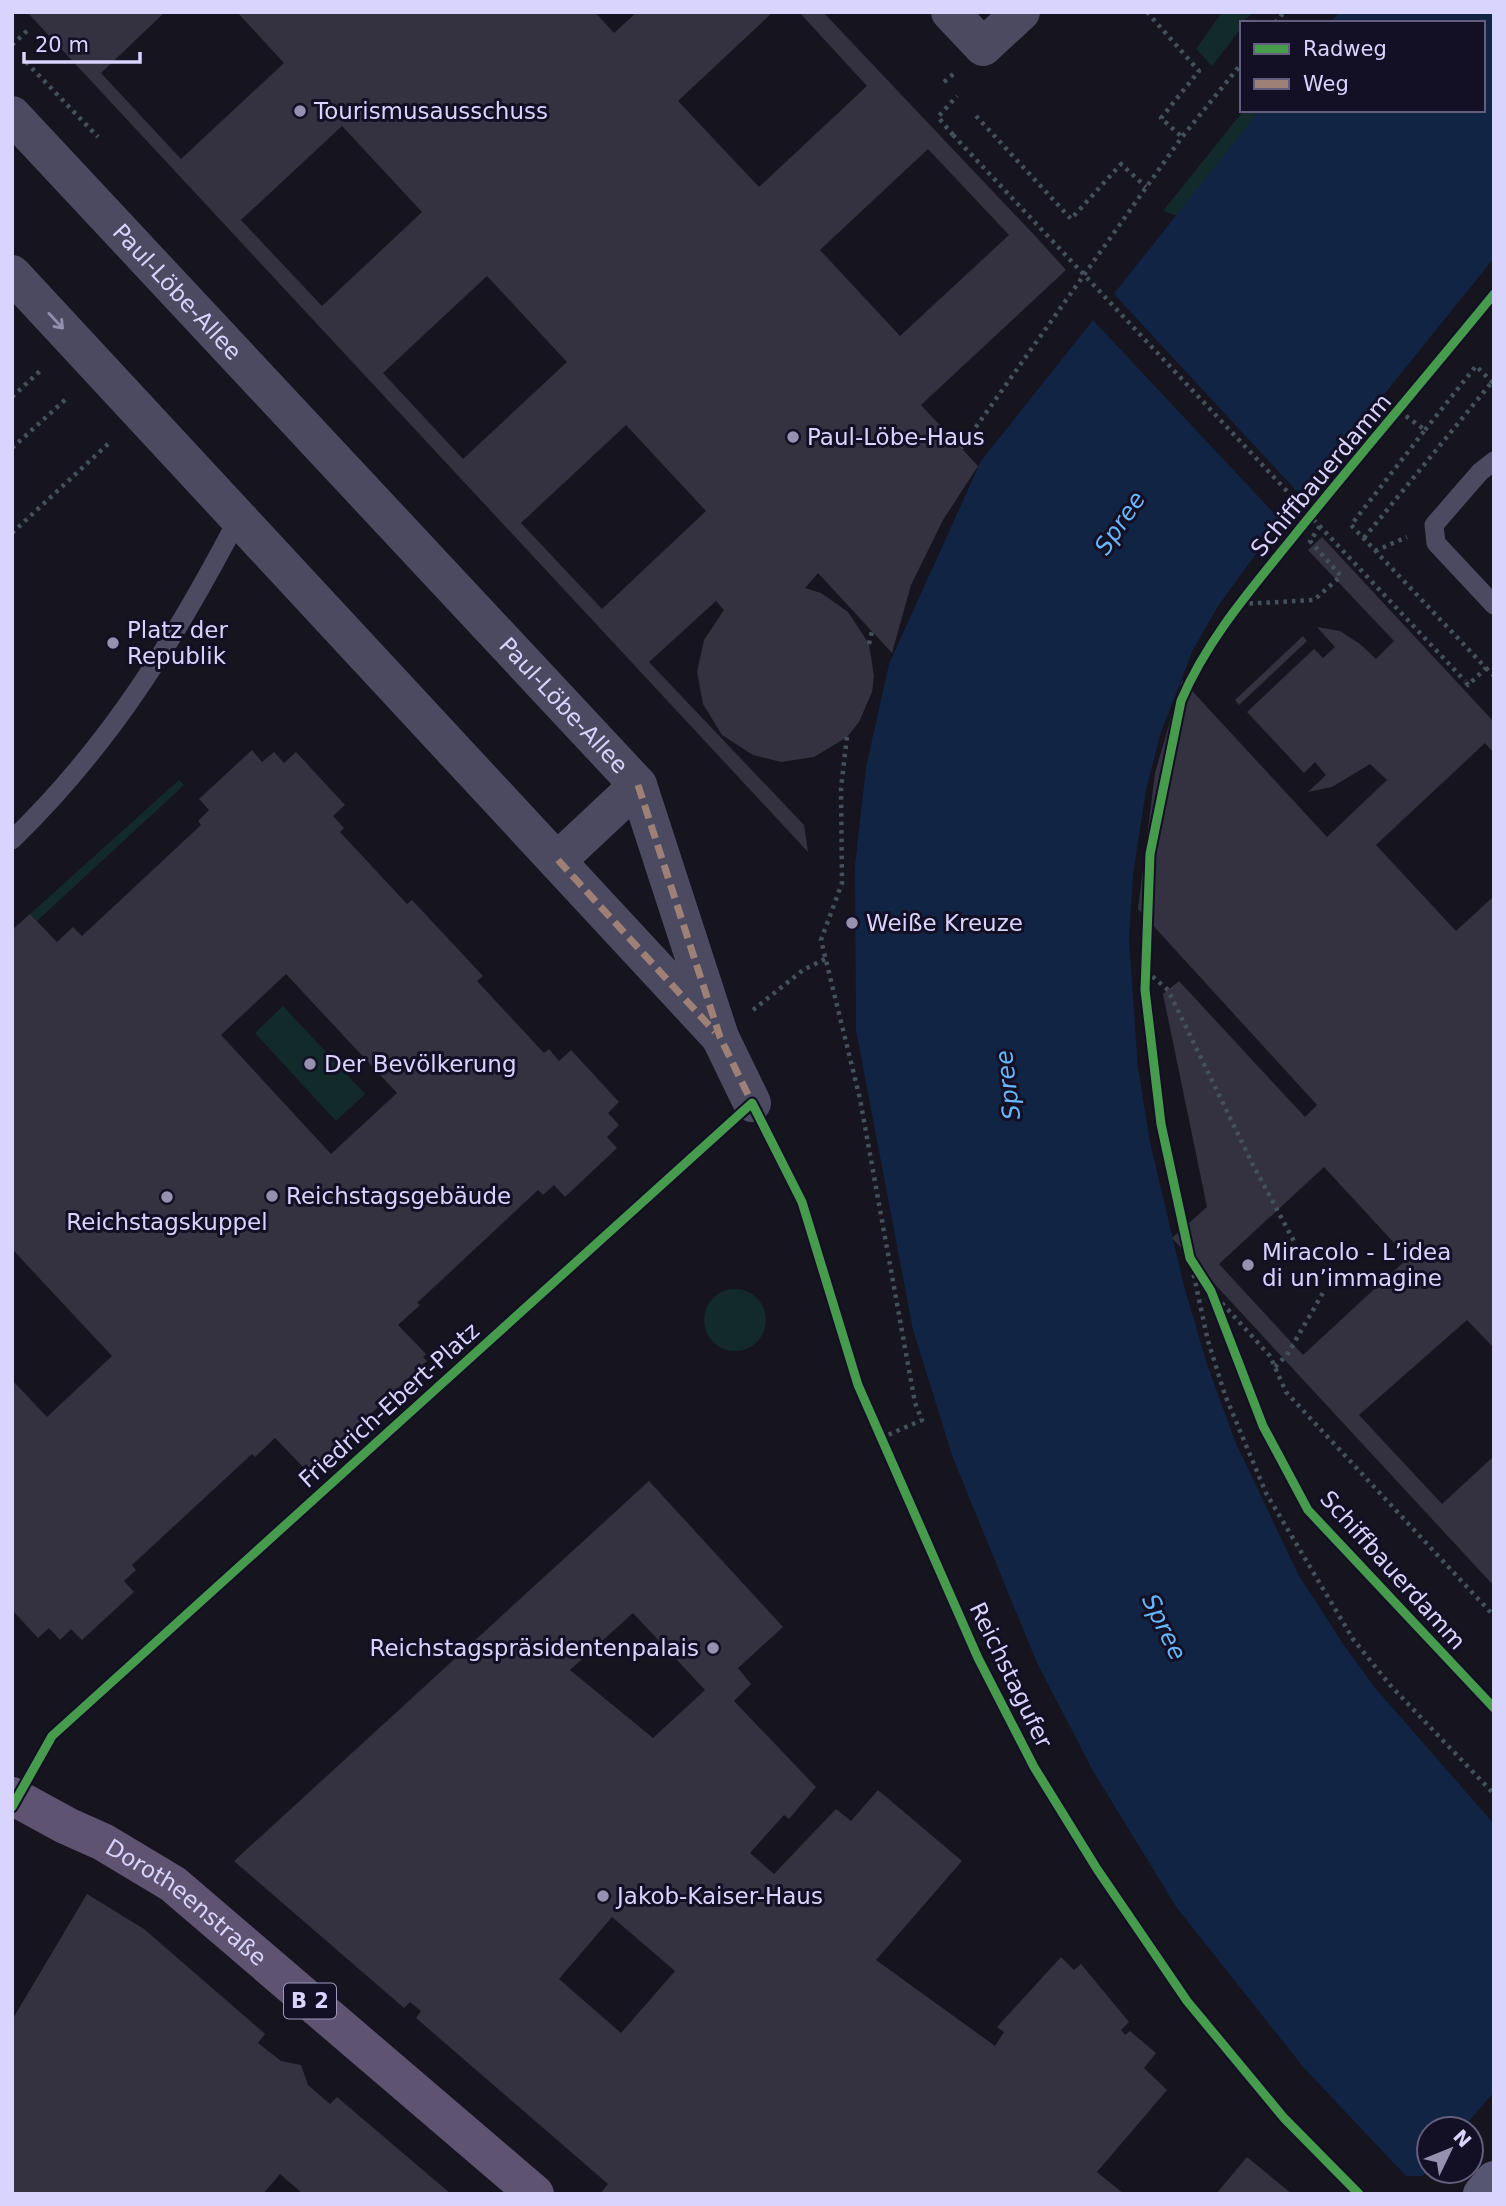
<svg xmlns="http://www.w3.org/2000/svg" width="1506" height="2206" viewBox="0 0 1506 2206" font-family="'DejaVu Sans',sans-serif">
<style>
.green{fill:#132a2a}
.water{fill:#112443;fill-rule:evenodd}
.pier{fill:#16141f}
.building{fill:#343241;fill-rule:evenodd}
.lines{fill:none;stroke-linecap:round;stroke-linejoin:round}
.path{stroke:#45505d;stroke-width:4.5;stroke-dasharray:3.5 5;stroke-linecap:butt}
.lane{stroke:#4b4a60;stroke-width:19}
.street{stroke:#4b4a60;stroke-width:38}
.secondary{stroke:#575672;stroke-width:38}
.primary{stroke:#5e5471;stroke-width:38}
.path-bridge{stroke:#45505d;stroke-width:4.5;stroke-dasharray:3.5 5;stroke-linecap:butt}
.quiet{stroke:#9e8076;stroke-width:7;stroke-dasharray:14 7;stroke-linecap:butt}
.cycleway-casing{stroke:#130f24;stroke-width:13}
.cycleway{stroke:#469c4c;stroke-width:9}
.oneway{stroke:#928fae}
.poi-dot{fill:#9591af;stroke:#130f24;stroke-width:2.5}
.labels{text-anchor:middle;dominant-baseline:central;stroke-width:6;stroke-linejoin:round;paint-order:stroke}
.shield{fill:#130f24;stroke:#9e99bc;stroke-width:2}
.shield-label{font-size:21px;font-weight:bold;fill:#d9d4fd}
.poi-label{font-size:23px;fill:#d9d4fd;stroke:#130f24;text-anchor:start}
.street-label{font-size:23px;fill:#d9d4fd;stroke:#130f24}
.water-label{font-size:24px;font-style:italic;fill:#67b6f8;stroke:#130f24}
</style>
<rect width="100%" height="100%" fill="#16141f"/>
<g class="green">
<polygon points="1222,12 1253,12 1242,23 1242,27 1212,66 1196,49"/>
<polygon points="1244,110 1260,110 1177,216 1163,211"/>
<polygon points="179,780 184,785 37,921 30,914"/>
<polygon points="283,1006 365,1094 336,1121 255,1033"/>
<circle cx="735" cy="1320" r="31"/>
</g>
<path class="water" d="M 1339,12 L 1494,12 L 1494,258 L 1261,547 L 1218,606 L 1193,650 L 1161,732 L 1146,790 L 1133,875 L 1129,940 L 1138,1068 L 1150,1142 L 1184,1286 L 1207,1364 L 1235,1441 L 1298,1574 L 1343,1644 L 1376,1689 L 1494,1824 L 1494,2194 L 1444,2194 L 1422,2176 L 1406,2176 L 1304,2068 L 1177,1908 L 1093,1771 L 1037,1663 L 953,1458 L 913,1330 L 856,1030 L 855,865 L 866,767 L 889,664 L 981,461 L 1260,110 L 1483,110 L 1483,23 L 1331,23 ZM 1429,2129 L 1471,2129 L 1471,2171 L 1429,2171 Z"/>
<g class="pier">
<polygon points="1112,292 1304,499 1284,524 1091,318"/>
<polygon points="1494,2092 1494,2194 1439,2194 1420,2179 1429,2169 1471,2171 1471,2129 1462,2129"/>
</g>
<g class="building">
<path d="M 27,12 L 165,12 L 101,73 L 181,159 L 284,63 L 237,12 L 595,12 L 614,33 L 637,12 L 773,12 L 678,101 L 759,187 L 867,86 L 799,12 L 823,12 L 1037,238 L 1066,270 L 921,405 L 978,466 L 943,520 L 911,585 L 892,653 L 818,573 L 805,588 L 821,593 L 848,612 L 869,644 L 874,676 L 872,692 L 859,722 L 847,737 L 814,757 L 781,762 L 753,755 L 722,735 L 703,704 L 697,672 L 704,640 L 724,610 L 716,601 L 649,662 L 804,825 L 808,852 ZM 342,126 L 422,212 L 322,306 L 241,220 ZM 928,149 L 1009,235 L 900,336 L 820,250 ZM 487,276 L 567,362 L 463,459 L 383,373 ZM 626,425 L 706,511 L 602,609 L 521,523 Z"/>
<path d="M 1322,537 L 1494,722 L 1494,753 L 1485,743 L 1376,845 L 1456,931 L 1494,896 L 1494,1348 L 1467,1320 L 1359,1415 L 1442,1504 L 1494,1456 L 1494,1586 L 1172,1238 L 1207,1207 L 1163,994 L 1179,981 L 1305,1117 L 1317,1105 L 1138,909 L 1155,773 L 1182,680 L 1327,837 L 1387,780 L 1370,764 L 1332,787 L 1308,792 L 1326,775 L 1315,762 L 1304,773 L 1247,712 L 1314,649 L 1323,658 L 1335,647 L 1317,627 L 1340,631 L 1360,644 L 1376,659 L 1394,641 L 1308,550 ZM 1324,1167 L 1408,1258 L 1303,1355 L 1219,1264 Z"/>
<polygon points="1303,636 1307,641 1239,705 1235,700"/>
<path d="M 252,750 L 262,762 L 274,752 L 284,763 L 296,752 L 345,805 L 333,816 L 344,828 L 340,832 L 407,904 L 412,900 L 483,976 L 477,981 L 544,1053 L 549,1049 L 559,1061 L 571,1050 L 619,1102 L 608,1113 L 619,1125 L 607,1137 L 617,1148 L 565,1197 L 554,1185 L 543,1195 L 538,1190 L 417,1303 L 420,1305 L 398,1325 L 426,1354 L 423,1357 L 427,1361 L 311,1470 L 306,1464 L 303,1467 L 275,1438 L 255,1457 L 252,1454 L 132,1565 L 136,1570 L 124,1581 L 134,1592 L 82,1640 L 71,1629 L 60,1640 L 49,1628 L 38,1638 L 12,1610 L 12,1380 L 47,1417 L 112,1356 L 12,1249 L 12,930 L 30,914 L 57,942 L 73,927 L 82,936 L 201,825 L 198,821 L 209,810 L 199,799 ZM 286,974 L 397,1093 L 331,1154 L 221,1035 Z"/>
<path d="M 649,1481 L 783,1627 L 738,1668 L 751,1684 L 734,1701 L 816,1787 L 789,1819 L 784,1815 L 750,1853 L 774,1874 L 836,1809 L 851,1821 L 878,1790 L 962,1861 L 876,1960 L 995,2046 L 1004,2032 L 997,2027 L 1061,1957 L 1074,1970 L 1081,1964 L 1129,2022 L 1121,2030 L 1125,2035 L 1130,2031 L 1156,2053 L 1144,2068 L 1167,2090 L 1097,2172 L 1124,2194 L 600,2194 L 608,2184 L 416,2018 L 421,2011 L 410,2002 L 404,2008 L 234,1861 ZM 633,1613 L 705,1690 L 653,1738 L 570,1670 ZM 612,1917 L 675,1971 L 621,2033 L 559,1979 Z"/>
<polygon points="87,1894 144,1929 263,2032 265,2034 258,2043 281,2061 301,2065 308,2085 316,2092 330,2104 337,2097 451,2194 303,2194 280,2174 263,2194 12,2194 12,2020"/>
<polygon points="1247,2157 1292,2194 1216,2194"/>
</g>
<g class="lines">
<g class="path">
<polyline points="1147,12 1199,71 1161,118 1182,137"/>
<polyline points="1275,23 1284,12"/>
<polyline points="12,45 29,29"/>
<polyline points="26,62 98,137"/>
<polyline points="944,82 956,72"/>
<polyline points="976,116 1071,219 1121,164 1146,187"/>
<polyline points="953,135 938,117 957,96"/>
<polyline points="12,397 40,371"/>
<polyline points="1399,411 1425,430 1351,525 1486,668 1468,685 1465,681"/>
<polyline points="1425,430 1476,366 1493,383"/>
<polyline points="12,448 66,399"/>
<polyline points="961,448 1182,137 1242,63"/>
<polyline points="12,533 108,444"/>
<polyline points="1364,538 1492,382"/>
<polyline points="1375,551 1407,537"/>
<polyline points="1241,604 1314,600 1341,576 1310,541 1320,526"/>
<polyline points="869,644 872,631"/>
<polyline points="1486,668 1494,676"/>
<polyline points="1188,686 1202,656 1278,556 1494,294"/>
<polyline points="847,737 841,788 842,883 821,940 860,1099 915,1403 922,1420 881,1438"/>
<polyline points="1148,920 1145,990 1161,1124 1182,1229"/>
<polyline points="1146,971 1168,990 1253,1165 1296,1245"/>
<polyline points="753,1010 803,970 825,959"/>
<path d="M 769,1136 C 780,1158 793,1179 802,1202 C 827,1263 835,1330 860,1390 C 913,1516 968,1643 1033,1764 C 1118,1923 1233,2066 1359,2194"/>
<polyline points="1190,1258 1208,1341 1225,1395 1266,1493 1353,1639 1390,1685 1494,1794"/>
<polyline points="1192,1262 1211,1291 1270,1356 1286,1392 1494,1616"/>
<polyline points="1211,1291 1263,1426 1308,1510 1494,1708"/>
<polyline points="1275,1367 1287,1355 1324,1291"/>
<polyline points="52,1736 724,1128"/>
</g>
<g class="lane">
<polyline points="1494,461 1480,472 1434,525 1436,543 1494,605"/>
<path d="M 12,840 C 112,743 175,639 239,517"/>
</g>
<g class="street">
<polyline points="950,12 983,47 1021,12"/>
<path id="s1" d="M 12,115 L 638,785 L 558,860"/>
<polyline points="12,274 720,1037"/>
<polyline points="638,785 720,1037 752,1103"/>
</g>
<polyline class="secondary" points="1482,2194 1494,2180"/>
<path class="primary" id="s2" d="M 12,1796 L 67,1826 L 103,1842 L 173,1884 L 535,2194"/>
<polyline class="path-bridge" points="953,135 1465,681"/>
<g class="quiet">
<polyline points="638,785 720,1037 752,1103"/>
<polyline points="558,860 715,1032"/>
</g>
<defs>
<g id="cycleway">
<path d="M 1494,294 C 1428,375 1360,454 1294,536 C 1253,587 1207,639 1181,701 L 1150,854 L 1145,990 L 1161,1124 L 1190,1258 L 1211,1291 L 1263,1426 L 1308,1510 L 1494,1708"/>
<polyline points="12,1807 52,1736 752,1103 802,1202 858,1385 978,1658 1034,1767 1097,1869 1187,2001 1284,2118 1359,2194"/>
</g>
</defs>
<use href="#cycleway" class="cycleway-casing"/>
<use href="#cycleway" class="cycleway"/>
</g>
<defs><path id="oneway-shaft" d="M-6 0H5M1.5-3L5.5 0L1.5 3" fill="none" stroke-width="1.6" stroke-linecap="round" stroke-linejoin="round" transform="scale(1.75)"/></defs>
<use class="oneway" href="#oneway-shaft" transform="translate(56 321) rotate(47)"/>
<g class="poi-dot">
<circle cx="300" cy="111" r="7"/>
<circle cx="793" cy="437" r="7"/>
<circle cx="113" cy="643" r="7"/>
<circle cx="852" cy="923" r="7"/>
<circle cx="310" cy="1064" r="7"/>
<circle cx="272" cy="1196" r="7"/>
<circle cx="167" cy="1197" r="7"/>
<circle cx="1248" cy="1265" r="7"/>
<circle cx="713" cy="1648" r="7"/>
<circle cx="603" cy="1896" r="7"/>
</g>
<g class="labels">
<rect class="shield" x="284" y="1983.5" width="52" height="35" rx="5"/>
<g class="shield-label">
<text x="310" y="2001">B 2</text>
</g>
<g class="poi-label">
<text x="314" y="111">Tourismusausschuss</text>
<text x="807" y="437">Paul-Löbe-Haus</text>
<text x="127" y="630">Platz der<tspan x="127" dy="26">Republik</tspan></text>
<text x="866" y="923">Weiße Kreuze</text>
<text x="324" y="1064">Der Bevölkerung</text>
<text x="286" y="1196">Reichstagsgebäude</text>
<text x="167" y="1222" text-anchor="middle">Reichstagskuppel</text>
<text x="1262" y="1252">Miracolo - L’idea<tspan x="1262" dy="26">di un’immagine</tspan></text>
<text x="699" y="1648" text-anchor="end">Reichstagspräsidentenpalais</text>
<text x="617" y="1896">Jakob-Kaiser-Haus</text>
</g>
<g class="street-label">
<text stroke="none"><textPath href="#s1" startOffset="242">Paul-Löbe-Allee</textPath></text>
<text transform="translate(1321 475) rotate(-50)">Schiffbauerdamm</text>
<text stroke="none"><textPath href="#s1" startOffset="808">Paul-Löbe-Allee</textPath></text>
<text transform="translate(389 1405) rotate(-42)">Friedrich-Ebert-Platz</text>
<text transform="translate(1393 1570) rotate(48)">Schiffbauerdamm</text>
<text transform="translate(1011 1675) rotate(64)">Reichstagufer</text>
<text stroke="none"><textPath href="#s2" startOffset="205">Dorotheenstraße</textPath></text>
</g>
<g class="water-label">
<text transform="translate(1120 523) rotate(-56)">Spree</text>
<text transform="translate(1008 1085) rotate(-97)">Spree</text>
<text transform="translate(1164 1627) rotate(64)">Spree</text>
</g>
</g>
<rect width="1506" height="2206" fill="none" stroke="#d9d4fd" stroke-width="28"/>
<rect x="1240" y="21" width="245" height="91" fill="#130f24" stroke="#625e7b" stroke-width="2"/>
<rect x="1254" y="44" width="35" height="10" fill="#469c4c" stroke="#625e7b" stroke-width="2"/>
<text x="1303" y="56" font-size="21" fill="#d9d4fd">Radweg</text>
<rect x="1254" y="79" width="35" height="10" fill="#9e8076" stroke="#625e7b" stroke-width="2"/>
<text x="1303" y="91" font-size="21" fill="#d9d4fd">Weg</text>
<g transform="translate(1450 2150) rotate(47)"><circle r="33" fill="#130f24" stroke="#625e7b" stroke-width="2"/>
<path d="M0-5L12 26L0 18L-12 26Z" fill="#9591af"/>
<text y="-10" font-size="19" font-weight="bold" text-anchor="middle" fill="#d9d4fd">N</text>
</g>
<path d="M24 52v10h116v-10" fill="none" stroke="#d9d4fd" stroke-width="3.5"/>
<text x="35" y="52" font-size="21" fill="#d9d4fd" stroke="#130f24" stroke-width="5" paint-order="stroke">20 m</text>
</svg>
